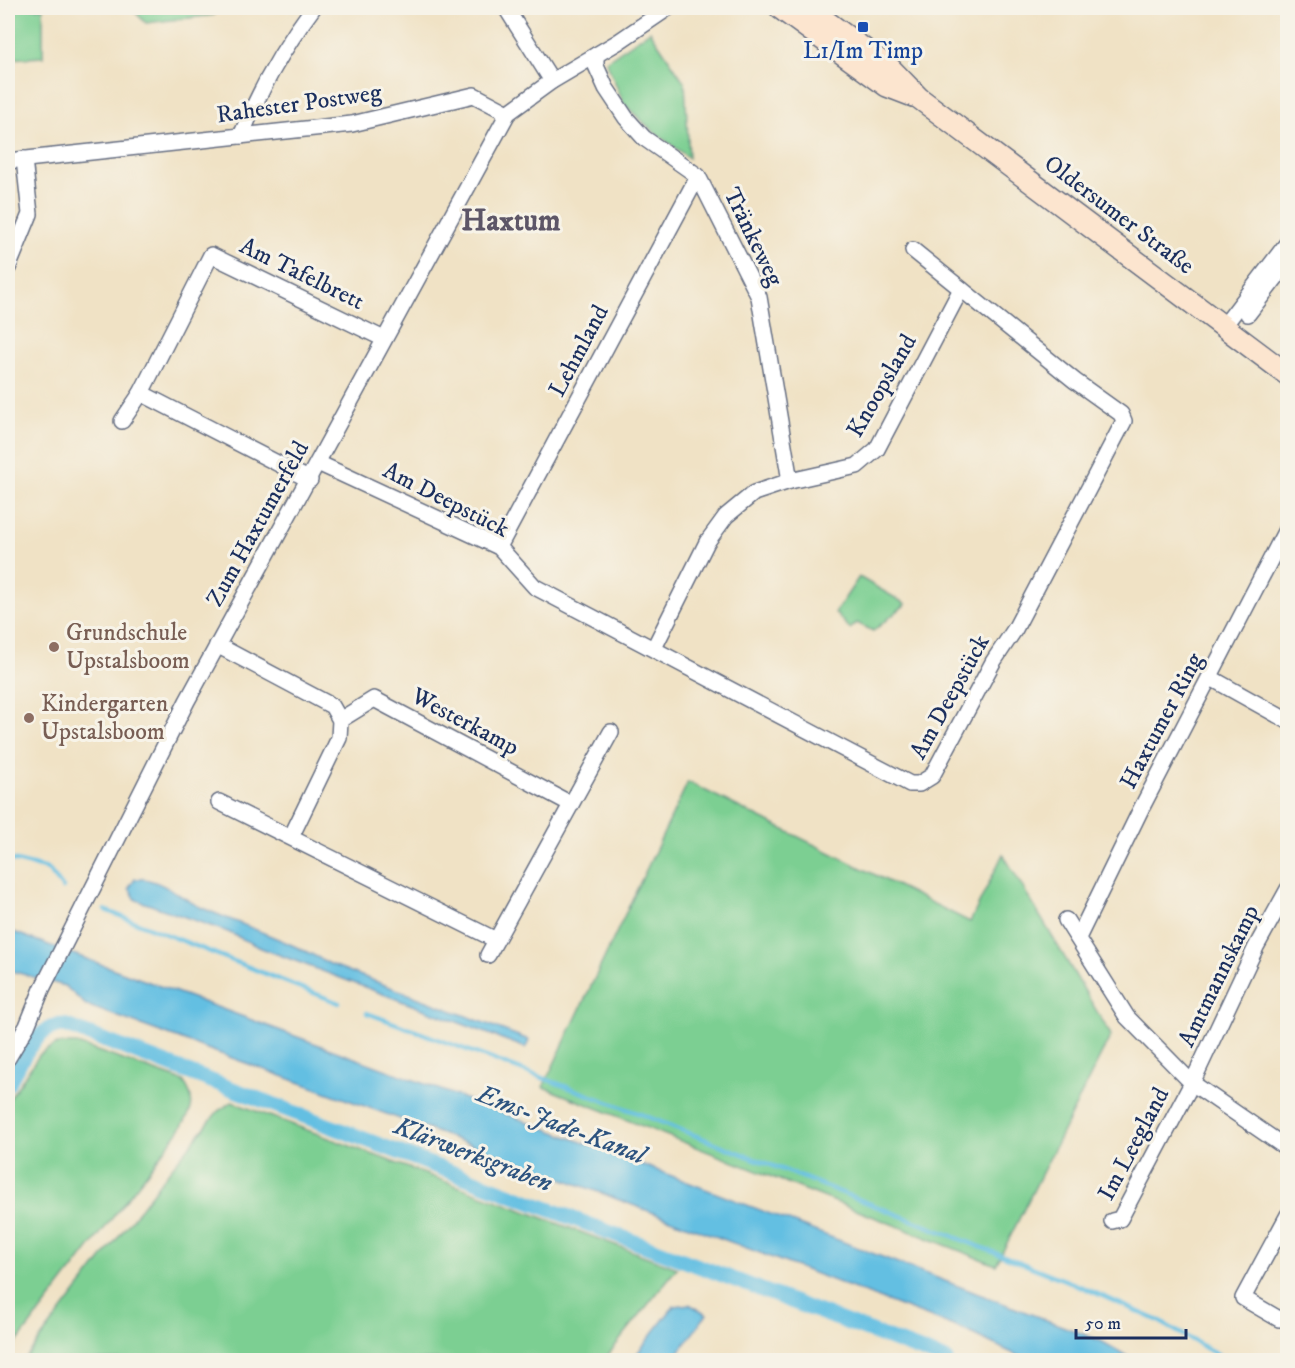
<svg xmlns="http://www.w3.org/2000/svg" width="1295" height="1368" viewBox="0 0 1295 1368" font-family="'IM FELL DW Pica',serif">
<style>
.green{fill:#7bcf92;stroke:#4b7f78;stroke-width:1.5}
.water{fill:#64bfe2;stroke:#4077a0;stroke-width:1.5}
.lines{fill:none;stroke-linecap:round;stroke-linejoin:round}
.stream{stroke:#64bfe2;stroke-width:4.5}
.canal{stroke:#64bfe2;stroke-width:15}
.minor-casing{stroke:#666e82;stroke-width:18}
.secondary-casing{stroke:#666e82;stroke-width:24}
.minor{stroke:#fff;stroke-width:15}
.secondary{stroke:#fce5cf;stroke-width:21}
.transit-dot{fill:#1a4fb4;stroke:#f7f3e8;stroke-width:2}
.education-dot{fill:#8d6e63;stroke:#f7f3e8;stroke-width:2}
.labels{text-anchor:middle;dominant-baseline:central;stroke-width:6;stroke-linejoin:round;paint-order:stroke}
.transit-label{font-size:24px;fill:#164399;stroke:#f7f3e8}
.street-label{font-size:24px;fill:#1b2f5e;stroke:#f7f3e8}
.education-label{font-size:24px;fill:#785e54;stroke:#f7f3e8;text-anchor:start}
.water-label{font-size:26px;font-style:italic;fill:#2d537f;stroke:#f7f3e8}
.district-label{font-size:30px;font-weight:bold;fill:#5d5667;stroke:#f7f3e8}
</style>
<rect width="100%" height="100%" fill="#f7f3e8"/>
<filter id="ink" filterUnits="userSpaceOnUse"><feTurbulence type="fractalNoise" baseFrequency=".0167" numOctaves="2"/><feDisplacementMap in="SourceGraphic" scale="12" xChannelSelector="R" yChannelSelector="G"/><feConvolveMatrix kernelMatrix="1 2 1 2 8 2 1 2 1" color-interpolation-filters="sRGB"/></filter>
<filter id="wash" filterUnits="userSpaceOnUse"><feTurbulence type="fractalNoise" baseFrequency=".008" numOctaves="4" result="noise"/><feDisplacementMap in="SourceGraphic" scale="24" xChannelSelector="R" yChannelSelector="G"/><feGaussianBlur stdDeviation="1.35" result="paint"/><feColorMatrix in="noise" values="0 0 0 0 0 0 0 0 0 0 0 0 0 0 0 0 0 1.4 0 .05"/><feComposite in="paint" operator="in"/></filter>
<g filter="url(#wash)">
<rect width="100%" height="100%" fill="#f0e2c5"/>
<g class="green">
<polygon points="8,8 43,8 43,57 8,59"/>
<polygon points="131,8 219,8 214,15 146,23"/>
<polygon points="650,31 685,83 689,158 654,132 624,104 606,61"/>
<polygon points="859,577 906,604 873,631 857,623 850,629 835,613"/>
<polygon points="688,782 970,922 1003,854 1111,1035 996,1265 543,1087"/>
<path d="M 57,1044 L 77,1044 L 183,1081 C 203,1107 184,1122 169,1144 L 8,1354 L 8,1101 L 40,1054 Z"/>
<polygon points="232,1102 677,1268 604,1360 24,1360 169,1171 218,1111"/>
</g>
<g class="water">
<path d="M 135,879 C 160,877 180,898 202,908 C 245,926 289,941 330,964 L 529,1040 L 526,1048 L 261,948 L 228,932 L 136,900 L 129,888 Z"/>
<polygon points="8,930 617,1155 1101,1341 1134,1360 1027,1360 964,1330 524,1164 86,1005 65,986 8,970"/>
<polygon points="689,1304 707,1314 673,1360 632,1360 674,1306"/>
</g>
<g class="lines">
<g class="stream">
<polyline points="8,859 48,869 63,888"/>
<polyline points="105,910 339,1003"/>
<polyline points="367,1013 643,1115 1075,1284 1157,1320 1227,1360"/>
</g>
<path class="canal" d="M 8,1084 C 21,1062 36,1025 64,1025 L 946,1360"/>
</g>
</g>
<g filter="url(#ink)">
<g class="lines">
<defs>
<g id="minor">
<polyline points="506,8 552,81"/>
<polyline points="596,55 596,66 606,88 626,118 644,138 698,176 759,297 790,481"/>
<path d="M 241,136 C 259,91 284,47 313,8"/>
<polyline points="8,161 352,124 474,95 508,113"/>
<polyline points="8,268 30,214 24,159"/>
<polyline points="1248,314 1288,262"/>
<polyline points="1224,326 1288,242"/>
<polyline points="122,421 141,393"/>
<polyline points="318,463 499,547 535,587 910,784 919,784 932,776 993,662 1015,629 1124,421 1121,414 1075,381 913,250"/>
<polyline points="310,480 141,393 211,255 384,339"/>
<polyline points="499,547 698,176"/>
<polyline points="217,645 332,706 340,720 339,738 291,837"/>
<polyline points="654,648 707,542 726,516 754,493 790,481 857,466 877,449 961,289"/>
<polyline points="1211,678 1288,721"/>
<polyline points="340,720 374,699 571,804"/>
<polyline points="219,802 496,940"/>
<polyline points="1066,920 1127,1017 1192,1083 1288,1149"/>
<polyline points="1078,938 1141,809 1288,526"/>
<polyline points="488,955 611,732"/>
<polyline points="8,1058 27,1026 42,989 187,701 508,113 552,81 618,42 668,8"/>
<polyline points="1112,1221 1120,1219 1192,1083 1256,947 1288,889"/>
<polyline points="1279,1319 1243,1298 1288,1215"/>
</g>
<g id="secondary">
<polyline points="780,8 887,86 913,96"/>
<polyline points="808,8 891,69 919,98 1288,375"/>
</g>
</defs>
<use href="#minor" class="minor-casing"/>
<use href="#secondary" class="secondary-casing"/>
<use href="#minor" class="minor"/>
<use href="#secondary" class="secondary"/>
</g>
</g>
<rect class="transit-dot" x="857" y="21" width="12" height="12" rx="3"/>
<g class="education-dot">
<circle cx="54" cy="647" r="6"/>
<circle cx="29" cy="718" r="6"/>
</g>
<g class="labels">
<g class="transit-label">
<text x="863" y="51">L1/Im Timp</text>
</g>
<g class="street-label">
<text transform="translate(299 104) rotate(-8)">Rahester Postweg</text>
<text transform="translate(1119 215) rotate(37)">Oldersumer Straße</text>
<text transform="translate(753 237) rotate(64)">Tränkeweg</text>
<text transform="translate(302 274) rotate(26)">Am Tafelbrett</text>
<text transform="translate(579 351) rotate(-62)">Lehmland</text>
<text transform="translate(882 386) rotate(-60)">Knoopsland</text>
<text transform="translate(446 500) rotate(27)">Am Deepstück</text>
<text transform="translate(258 524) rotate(-61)">Zum Haxtumerfeld</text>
<text transform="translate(950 697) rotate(-61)">Am Deepstück</text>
<text transform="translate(1162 721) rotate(-62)">Haxtumer Ring</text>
<text transform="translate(465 722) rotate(28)">Westerkamp</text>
<text transform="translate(1219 976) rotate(-64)">Amtmannskamp</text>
<text transform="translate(1134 1144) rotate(-62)">Im Leegland</text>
</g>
<g class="education-label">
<text x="66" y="633">Grundschule<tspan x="66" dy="28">Upstalsboom</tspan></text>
<text x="41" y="704">Kindergarten<tspan x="41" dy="28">Upstalsboom</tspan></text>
</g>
<g class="water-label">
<text transform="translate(561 1125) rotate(21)">Ems-Jade-Kanal</text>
<text transform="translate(473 1155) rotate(21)">Klärwerksgraben</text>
</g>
<g class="district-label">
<text x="511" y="221">Haxtum</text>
</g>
</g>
<rect width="1295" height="1368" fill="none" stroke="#f7f3e8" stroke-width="30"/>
<path d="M1076 1329v9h110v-9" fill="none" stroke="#1b2f5e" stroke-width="3"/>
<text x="1085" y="1329" font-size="18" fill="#1b2f5e" stroke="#f7f3e8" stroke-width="4.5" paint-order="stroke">50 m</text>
</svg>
